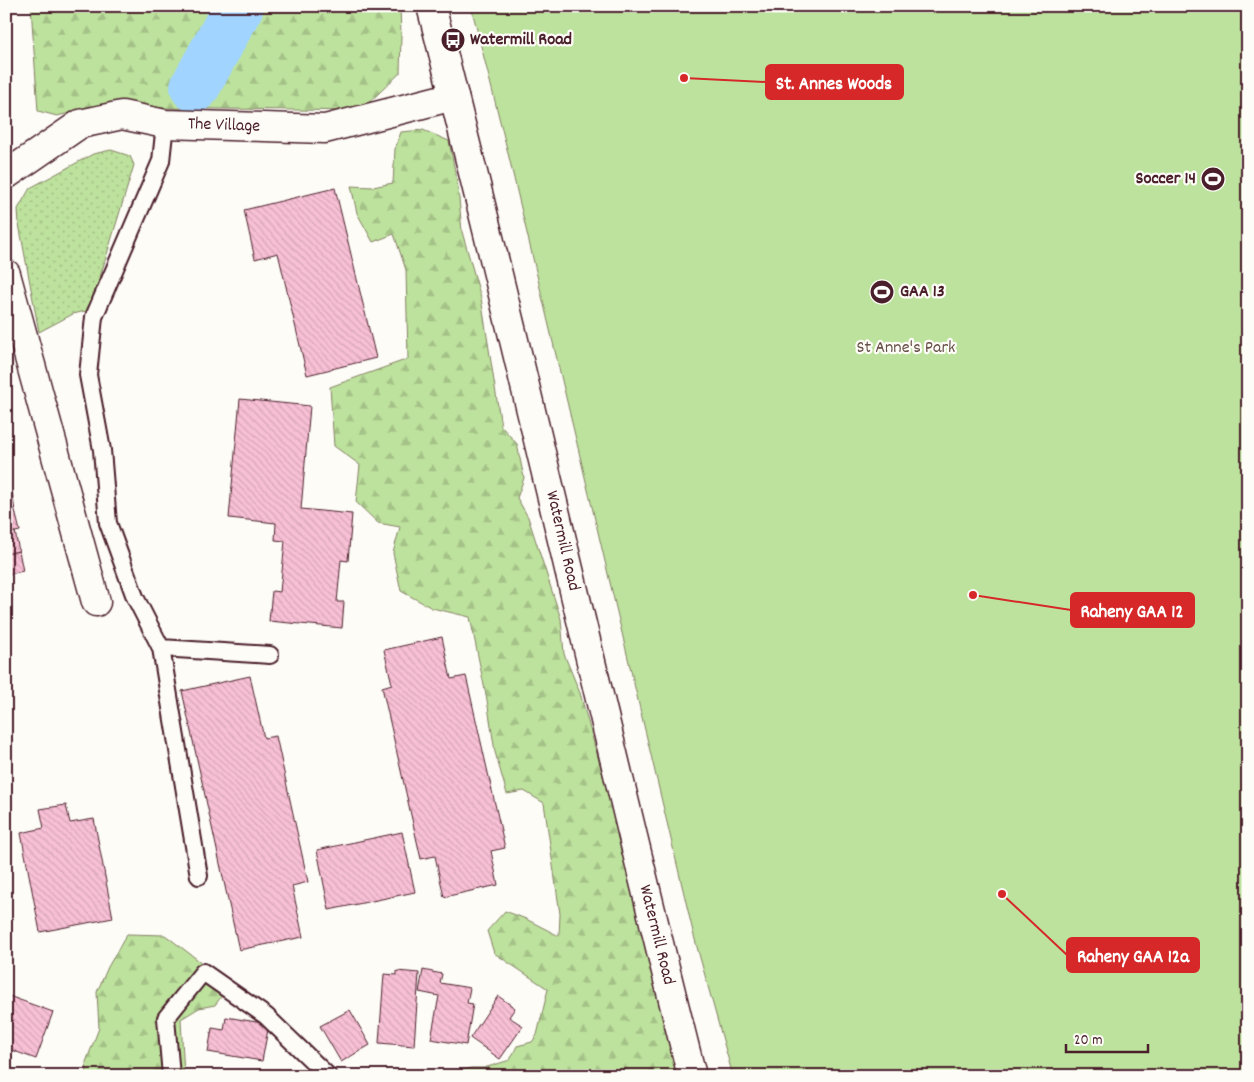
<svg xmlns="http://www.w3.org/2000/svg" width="1254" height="1082" viewBox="0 0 1254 1082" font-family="Dekko,sans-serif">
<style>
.grass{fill:url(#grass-dots);stroke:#848064}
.forest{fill:url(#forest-firs);stroke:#848064}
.green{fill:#bde29d;stroke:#848064}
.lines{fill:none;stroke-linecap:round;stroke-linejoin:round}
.river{stroke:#a1d4ff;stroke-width:50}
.building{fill:url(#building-back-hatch);stroke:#4a1f2b}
.service-casing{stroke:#4a1f2b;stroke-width:20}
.minor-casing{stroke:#4a1f2b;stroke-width:31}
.secondary-casing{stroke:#4a1f2b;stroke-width:31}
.service{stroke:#fdfcf7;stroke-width:16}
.minor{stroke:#fdfcf7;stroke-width:28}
.secondary{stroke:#fdfcf7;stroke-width:28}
.labels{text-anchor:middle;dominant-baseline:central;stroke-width:4.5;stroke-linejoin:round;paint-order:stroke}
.poi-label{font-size:18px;font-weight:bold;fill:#4a1f2b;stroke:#fdfcf7;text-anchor:start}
.street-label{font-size:18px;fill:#4a1f2b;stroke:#fdfcf7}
.park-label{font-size:18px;fill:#675048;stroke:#fdfcf7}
.leader{fill:none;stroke:#d62828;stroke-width:2}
.callout-dot{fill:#d62828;stroke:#fdfcf7;stroke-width:2}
.callout{fill:#d62828;stroke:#d62828;stroke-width:2}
.callout-label{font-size:19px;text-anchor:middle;font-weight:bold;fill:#fff}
</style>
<defs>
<pattern id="grass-dots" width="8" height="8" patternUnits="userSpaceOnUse" patternTransform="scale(1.25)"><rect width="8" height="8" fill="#bde29d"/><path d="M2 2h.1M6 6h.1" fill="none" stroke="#a4c187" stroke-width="1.8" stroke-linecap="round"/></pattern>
<pattern id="forest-firs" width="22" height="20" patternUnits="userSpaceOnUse" patternTransform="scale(1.25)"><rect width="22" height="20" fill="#bde29d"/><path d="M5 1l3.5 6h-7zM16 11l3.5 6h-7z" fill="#a4c187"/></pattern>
<pattern id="building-back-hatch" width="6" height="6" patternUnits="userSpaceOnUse" patternTransform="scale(1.25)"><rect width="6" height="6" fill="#f8c0d5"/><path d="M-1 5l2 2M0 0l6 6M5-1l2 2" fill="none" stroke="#d6a5b7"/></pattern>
</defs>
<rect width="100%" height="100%" fill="#fdfcf7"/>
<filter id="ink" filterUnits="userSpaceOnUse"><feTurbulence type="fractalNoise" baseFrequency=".02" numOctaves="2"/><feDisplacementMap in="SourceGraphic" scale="10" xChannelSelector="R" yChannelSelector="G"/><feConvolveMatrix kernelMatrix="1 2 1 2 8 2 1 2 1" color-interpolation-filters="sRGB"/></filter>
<g filter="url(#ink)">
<polygon class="grass" points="111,150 130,156 134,165 90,310 73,314 39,332 19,224 18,209 30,188 93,154"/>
<g class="forest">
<polygon points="31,6 400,6 401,35 400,73 360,111 96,107 57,116 38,111"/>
<polygon points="423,130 449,141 458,187 462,232 481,298 501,426 517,444 524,478 517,498 528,517 561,619 564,654 580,693 648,937 678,1076 443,1076 471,1068 484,1068 510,1060 517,1046 532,1042 537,1035 548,989 494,953 487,931 505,911 526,919 559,936 560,914 544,803 524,791 507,794 495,752 487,700 470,617 432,608 401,591 393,553 400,527 378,523 356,502 360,465 334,446 330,387 408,359 406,270 394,234 373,242 357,213 351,186 373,187 393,183 395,149 401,132"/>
<polygon points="127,934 165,935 202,963 227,989 215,1005 199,1008 181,1019 184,1076 87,1076 86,1062 99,1028 97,992 108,967"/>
</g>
<polygon class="green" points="471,6 1248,6 1248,1076 733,1076 694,936 507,149"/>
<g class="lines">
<polyline class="river" points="195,87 239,6"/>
</g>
<g class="building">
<polygon points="335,188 376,358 307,375 278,253 255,259 244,210"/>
<polygon points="240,399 310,406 301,509 352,514 348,561 341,560 337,602 344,602 342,628 269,621 272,591 280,592 285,541 275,540 276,523 229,518"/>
<polygon points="12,492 15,511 6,513 6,493"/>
<polygon points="15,511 20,531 6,534 6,513"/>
<polygon points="15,532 19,551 6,554 6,534"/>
<polygon points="19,551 23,571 6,575 6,554"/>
<polygon points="442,637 451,679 466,676 505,848 491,851 498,885 444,897 435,856 421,859 382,687 392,684 384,650"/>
<polygon points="250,676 264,738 276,736 308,882 292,886 303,937 239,950 182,691"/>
<polygon points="66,805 70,823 94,819 113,918 40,932 21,833 44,828 40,809"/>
<polygon points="402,832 415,892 329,910 317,850"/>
<polygon points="423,970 442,974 440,983 470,988 467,1003 473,1004 466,1045 431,1039 439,996 419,992"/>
<polygon points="397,971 419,973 414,1046 379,1043 384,974 397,975"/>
<polygon points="6,995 53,1012 36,1059 6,1048"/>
<polygon points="498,996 515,1008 509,1017 523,1026 500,1059 470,1038"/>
<polygon points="350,1010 370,1045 341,1062 320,1026"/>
<polygon points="226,1017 269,1024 262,1061 208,1052 212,1028 224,1030"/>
</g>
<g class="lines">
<defs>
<g id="service">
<polyline points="165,124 161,161 94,317 88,375 102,450 108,523 135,597 161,648 270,655"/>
<polyline points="161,648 199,876"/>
<polyline points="171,1076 166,1018 203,972 266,1016 328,1076"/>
</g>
<g id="minor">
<polyline points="6,175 80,124 122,115 165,124 325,129 454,96"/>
<polyline points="6,274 96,602"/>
</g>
<path id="secondary" d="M 431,6 C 523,362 602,720 692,1076"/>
</defs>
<use href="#service" class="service-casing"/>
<use href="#minor" class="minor-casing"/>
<use href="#secondary" class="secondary-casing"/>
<use href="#service" class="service"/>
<use href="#minor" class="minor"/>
<use href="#secondary" class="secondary"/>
</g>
</g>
<defs>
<symbol id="bus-disc" viewBox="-11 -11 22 22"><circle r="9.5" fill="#4a1f2b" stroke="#fdfcf7"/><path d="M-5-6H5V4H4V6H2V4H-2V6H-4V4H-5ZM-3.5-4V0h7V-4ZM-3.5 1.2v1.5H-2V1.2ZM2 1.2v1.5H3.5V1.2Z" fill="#fff"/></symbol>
<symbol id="stadium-disc" viewBox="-11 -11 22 22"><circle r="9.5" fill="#4a1f2b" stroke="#fdfcf7"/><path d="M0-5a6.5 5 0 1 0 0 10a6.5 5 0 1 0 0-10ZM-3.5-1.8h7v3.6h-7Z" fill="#fff"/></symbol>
</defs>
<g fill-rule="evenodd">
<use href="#bus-disc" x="439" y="26" width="28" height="28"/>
<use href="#stadium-disc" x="1199" y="165" width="28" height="28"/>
<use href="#stadium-disc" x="868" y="278" width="28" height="28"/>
</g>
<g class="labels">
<g class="poi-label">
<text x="470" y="40">Watermill Road</text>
<text x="1196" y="179" text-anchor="end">Soccer 14</text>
<text x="900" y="292">GAA 13</text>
</g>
<g class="street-label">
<text transform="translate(224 126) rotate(2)">The Village</text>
<text transform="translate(562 541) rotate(77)">Watermill Road</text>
<text transform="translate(656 935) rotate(76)">Watermill Road</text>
</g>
<g class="park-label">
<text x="906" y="348">St Anne's Park</text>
</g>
</g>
<path class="leader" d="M684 78L766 82M973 595L1071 610M1002 894L1067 955"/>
<g class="callout-dot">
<circle cx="684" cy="78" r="5"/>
<circle cx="973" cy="595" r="5"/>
<circle cx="1002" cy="894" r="5"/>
</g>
<g class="callout">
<rect x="766" y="65" width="137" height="34" rx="5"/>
<rect x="1071" y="593" width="123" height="34" rx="5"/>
<rect x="1067" y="938" width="132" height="34" rx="5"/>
</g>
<g class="callout-label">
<text x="834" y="89">St. Annes Woods</text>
<text x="1132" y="617">Raheny GAA 12</text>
<text x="1133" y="962">Raheny GAA 12a</text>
</g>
<rect width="1254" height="1082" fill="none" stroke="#fdfcf7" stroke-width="25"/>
<rect x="12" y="12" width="1229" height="1057" fill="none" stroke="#4a1f2b" stroke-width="2" filter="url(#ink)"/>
<path d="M1066 1044v8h82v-8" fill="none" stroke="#4a1f2b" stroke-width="2.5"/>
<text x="1074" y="1044" font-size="15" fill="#4a1f2b" stroke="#fdfcf7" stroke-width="4" paint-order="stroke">20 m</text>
</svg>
